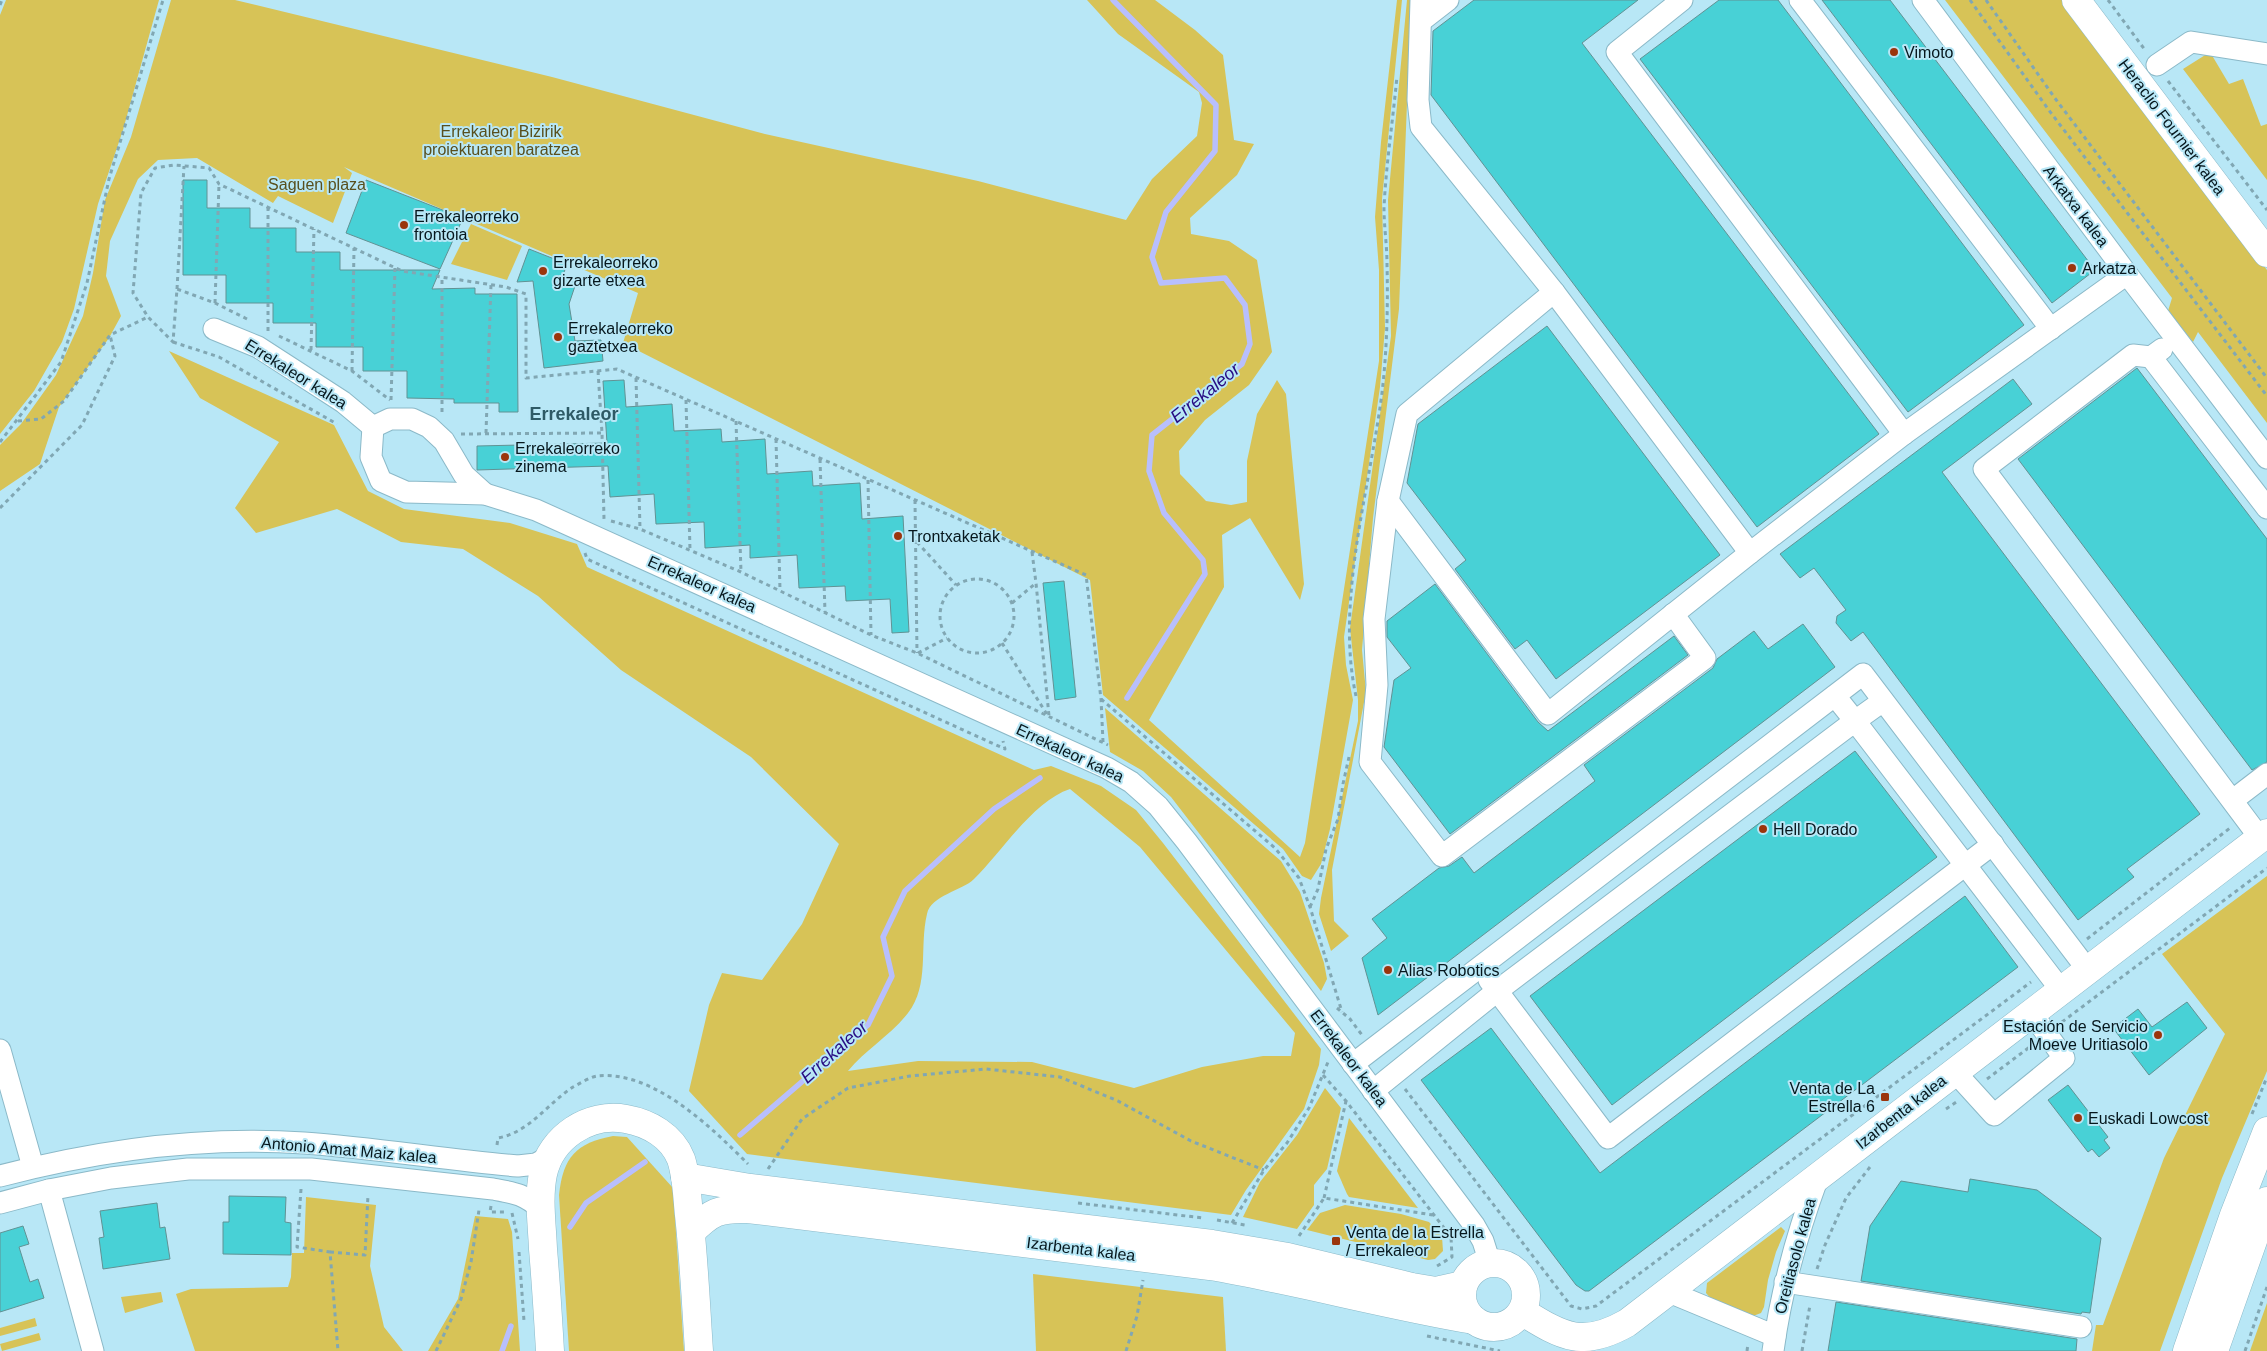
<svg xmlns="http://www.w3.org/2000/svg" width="2267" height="1351" viewBox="0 0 2267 1351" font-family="Arial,sans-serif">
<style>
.green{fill:#d7c357;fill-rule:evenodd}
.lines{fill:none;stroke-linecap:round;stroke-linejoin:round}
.stream{stroke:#b8bffd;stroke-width:5.5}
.building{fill:#48d1d6;stroke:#619294}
.minor-casing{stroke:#8bb9c8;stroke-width:23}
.major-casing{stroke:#8bb9c8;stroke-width:29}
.path{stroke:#81a7b3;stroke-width:3;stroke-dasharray:4 4;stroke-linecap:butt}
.minor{stroke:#fff;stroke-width:21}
.major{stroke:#fff;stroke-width:28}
.poi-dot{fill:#9b350c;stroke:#b8e7f6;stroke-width:2}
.labels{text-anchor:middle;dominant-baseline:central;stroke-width:4;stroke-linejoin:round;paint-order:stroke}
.poi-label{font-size:16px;fill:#06171d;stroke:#b8e7f6;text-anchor:start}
.street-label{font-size:16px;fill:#06171d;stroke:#b8e7f6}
.park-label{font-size:16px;fill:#584f1d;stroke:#b8e7f6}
.water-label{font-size:18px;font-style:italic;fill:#270c83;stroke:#b8e7f6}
.neighbourhood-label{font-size:18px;font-weight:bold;fill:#2e5a66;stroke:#b8e7f6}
</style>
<rect width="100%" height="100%" fill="#b8e7f6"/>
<g class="green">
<polygon points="6,0 159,0 123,130 98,204 74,309 62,342 34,391 0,434 0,15"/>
<polygon points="171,0 235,0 552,77 765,134 978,181 1126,220 1152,179 1197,136 1202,103 1199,92 1118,34 1087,0 1155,0 1195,30 1223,55 1234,140 1254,144 1237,175 1190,218 1191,234 1229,241 1257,260 1272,352 1249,385 1205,420 1179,451 1180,474 1206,501 1231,505 1247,502 1247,461 1257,414 1277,380 1286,394 1304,584 1300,600 1250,518 1222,535 1224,587 1149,720 1300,857 1305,843 1379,361 1379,270 1375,217 1381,142 1397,0 1402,0 1382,199 1385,328 1380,387 1344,637 1346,665 1353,700 1330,829 1321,864 1311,880 1302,876 1283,849 1103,695 1090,580 623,343 638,293 344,167 352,173 333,223 278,196 273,203 197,158 158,160 138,179 110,241 106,276 121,316 109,338 59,407 40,464 0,491 0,445 21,424 56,375 83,316 93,273 105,200 131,137"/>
<polygon points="1407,0 1411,0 1399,309 1373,518 1362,650 1366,692 1332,870 1334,921 1349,936 1331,951 1319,914 1321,898 1358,721 1358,700 1350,628 1391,336 1388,200"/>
<polygon points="1945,0 2064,0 2267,270 2267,423 2198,332 2193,342 2168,311 2172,298"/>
<polygon points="2210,52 2229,84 2243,79 2261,126 2267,124 2267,180 2183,69"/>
<polygon points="471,224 522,246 507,280 451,264"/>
<path d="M 169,351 L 334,425 L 368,491 L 404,509 L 510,523 L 577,544 L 587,567 L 1034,770 L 1051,766 L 1101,786 L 1136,810 L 1163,843 L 1321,1049 L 1319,1065 L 1304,1109 L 1246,1190 L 1231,1215 L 747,1154 L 689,1091 L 709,1005 L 722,973 L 762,980 L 802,924 L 839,844 L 751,757 L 621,670 L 538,596 L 463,549 L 401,542 L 337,509 L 256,533 L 235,508 L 279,442 L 200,398 ZM 1070,789 L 1140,847 L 1295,1033 L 1291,1056 L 1263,1056 L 1202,1067 L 1134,1088 L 1032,1062 L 918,1061 L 848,1071 C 865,1050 891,1035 908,1013 C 930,985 919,947 927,914 C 931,895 962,891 974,879 C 1002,852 1033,801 1070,789 Z"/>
<polygon points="1105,708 1281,861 1300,892 1324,963 1327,979 1321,991 1171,797 1143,771 1110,752"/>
<polygon points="2267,876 2267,1071 2222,1178 2160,1351 2092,1351 2096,1325 2103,1325 2164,1158 2225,1034 2162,954"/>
<polygon points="1325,1088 1341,1108 1327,1169 1314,1185 1314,1205 1297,1229 1243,1217 1260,1182 1297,1135"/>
<polygon points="1349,1118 1418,1208 1349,1197 1347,1194 1337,1171"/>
<path d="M 613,1136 L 627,1137 L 673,1188 L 684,1351 L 569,1351 L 559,1195 C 563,1157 576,1143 613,1136 Z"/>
<polygon points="306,1197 376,1205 370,1266 384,1327 403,1351 195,1351 176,1294 191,1289 288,1287 291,1277 292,1253 304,1253"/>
<polygon points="1345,1205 1401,1214 1429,1222 1442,1237 1443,1251 1435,1259 1428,1260 1307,1230 1320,1213"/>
<polygon points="475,1216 508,1219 512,1232 520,1351 428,1351 458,1299"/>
<polygon points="1781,1227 1785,1231 1776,1252 1768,1280 1764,1307 1761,1313 1753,1316 1713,1301 1706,1293 1707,1283"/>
<polygon points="1033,1274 1223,1297 1226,1351 1036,1351"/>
<polygon points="161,1292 163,1302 125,1313 121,1297"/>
<polygon points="2267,1303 2267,1351 2250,1351 2251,1348"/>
<polygon points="35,1318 37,1326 0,1336 0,1328"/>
<polygon points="39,1333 41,1340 2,1351 0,1344"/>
</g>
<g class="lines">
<g class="stream">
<polyline points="1113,0 1216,105 1215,151 1166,212 1152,257 1161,283 1225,278 1245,305 1250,344 1242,364 1152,435 1149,471 1164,513 1203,560 1205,574 1127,698"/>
<polyline points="740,1135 868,1025 892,976 883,937 905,891 994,809 1040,778"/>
<polyline points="570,1227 586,1203 645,1162"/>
<polyline points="502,1351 511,1326"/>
</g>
</g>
<g class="building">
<polygon points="1474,0 1638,0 1582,43 1879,434 1757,527 1431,95 1433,31"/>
<polygon points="1719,0 1778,0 2024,325 1908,412 1640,59"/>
<polygon points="1822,0 1890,0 2095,270 2052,303"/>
<polygon points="183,180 207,180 207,208 250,208 250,228 296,228 296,252 340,252 340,270 440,270 432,289 475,288 475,294 517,294 518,412 499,412 499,403 454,403 454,399 407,398 407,371 363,371 363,347 316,347 316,323 273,323 273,303 226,303 226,275 183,275"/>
<polygon points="366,180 463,218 440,269 346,233"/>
<polygon points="529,249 567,264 562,278 576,283 569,304 575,341 601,340 603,361 544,368 533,281 517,282"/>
<polygon points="1547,326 1720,555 1556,679 1527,640 1515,649 1455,569 1466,560 1407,483 1418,424"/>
<polygon points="2137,368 2267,539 2267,762 2252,770 2018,459"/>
<polygon points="2013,379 2032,404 1942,472 2200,814 2127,869 2134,877 2078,920 1863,632 1851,641 1836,623 1837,616 1846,610 1814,568 1800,578 1780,554"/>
<polygon points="624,380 626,407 672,404 674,431 721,429 722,442 765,439 767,474 812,471 813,486 860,483 862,519 903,516 909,632 892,633 890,599 846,601 845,586 799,588 797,555 750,558 750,545 705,548 704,522 656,524 654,494 610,497 608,466 477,470 477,446 607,443 603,381"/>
<polygon points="1064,581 1076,697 1055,700 1043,583"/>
<polygon points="1435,584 1538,722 1548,731 1674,636 1688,655 1450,834 1384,747 1394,680 1411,668 1387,637 1387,621"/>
<polygon points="1803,624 1835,667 1378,1015 1362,958 1387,938 1372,919 1439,868 1449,866 1462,857 1474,873 1491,860 1595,781 1584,765 1713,668 1717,659 1754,631 1768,649"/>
<polygon points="1855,751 1937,857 1612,1105 1530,996"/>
<polygon points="1965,896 2018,967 1589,1291 1585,1291 1576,1285 1421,1080 1491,1028 1600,1173"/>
<polygon points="2187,1002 2207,1028 2149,1075 2113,1028 2138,1009 2152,1027"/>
<polygon points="2068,1085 2108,1137 2104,1140 2110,1148 2099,1157 2092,1149 2088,1152 2048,1100"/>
<polygon points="1970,1179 2037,1190 2101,1238 2090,1313 2082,1312 2081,1314 1861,1281 1870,1226 1901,1181 1968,1192"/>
<polygon points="229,1196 286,1197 285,1222 291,1223 291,1255 223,1254 223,1222 229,1222"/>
<polygon points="157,1203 160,1228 165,1227 170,1259 103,1269 99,1238 104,1237 100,1211"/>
<polygon points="23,1226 29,1244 19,1247 30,1282 38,1279 44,1298 0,1312 0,1233"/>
<polygon points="1836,1302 2077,1339 2076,1351 1828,1351"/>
</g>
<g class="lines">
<defs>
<g id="minor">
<polyline points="1421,0 1418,100 1421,127 1554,292"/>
<polyline points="1682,0 1617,52 1904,434"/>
<polyline points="1800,0 2051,329"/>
<polyline points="1923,0 2127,274 2267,458"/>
<polyline points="1421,21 1448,0"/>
<polyline points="2157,65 2191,42 2267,54"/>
<polyline points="214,329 258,347 343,402 373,427"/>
<polyline points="2162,349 2151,357 2267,508"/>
<polyline points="2151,357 2133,355 1984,469 2260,838"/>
<polyline points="373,427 371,457 381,481 406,492 485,494 536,510 1107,768 1131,782 1158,806 1187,842 1474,1225 1483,1241 1490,1263"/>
<polyline points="373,427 390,419 412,419 429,427 444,441 464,475 485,494"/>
<polyline points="1388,501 1548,714 1750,553 1904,434 2127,274"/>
<polyline points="1673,614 1705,658 1442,856 1370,762 1377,685 1374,619 1388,501 1407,414 1554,292 1750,553"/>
<polyline points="1835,696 1855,721 1883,701"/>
<polyline points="2233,800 2267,774"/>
<polyline points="1489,980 1608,1138 1993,844"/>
<polyline points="0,1050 33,1167"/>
<polyline points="1353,1064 1863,674 2087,969"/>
<polyline points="1954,1071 1994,1115 2064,1058 2031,1012"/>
<polyline points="1373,1091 1497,991 1855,721 2061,990"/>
<path d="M 0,1176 C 99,1150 201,1136 304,1143 C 375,1148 447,1160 518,1166 L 536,1164 L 549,1157"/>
<polyline points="49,1190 93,1351"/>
<path d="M 0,1203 L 49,1190 L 111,1178 L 188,1169 L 311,1169 L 493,1189 C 515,1193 524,1194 541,1209"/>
<polyline points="1785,1282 2081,1327"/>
<polyline points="1669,1292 1775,1336"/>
<path d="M 1773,1351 C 1781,1291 1797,1234 1818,1177"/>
</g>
<g id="major">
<polyline points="2076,0 2267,253"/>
<polyline points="685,1177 750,1188 1212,1244 1288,1257 1412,1287 1436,1291 1463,1285"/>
<path d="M 691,1232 C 711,1212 719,1208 748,1209 L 1210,1266 C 1299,1281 1385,1305 1474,1320"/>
<circle cx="1494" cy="1295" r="32"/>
<path d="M 1523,1312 C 1563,1337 1583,1348 1627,1323 L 2267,833"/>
<path d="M 550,1351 C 548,1317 546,1283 543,1249 C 542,1224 538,1198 543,1174 C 551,1137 589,1112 626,1119 C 649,1123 672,1136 681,1159 C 687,1177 687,1197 689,1215 C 694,1260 696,1306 699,1351"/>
<polyline points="2187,1351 2234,1215 2267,1131"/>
<polyline points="2214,1351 2267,1201"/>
</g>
</defs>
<use href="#minor" class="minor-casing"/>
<use href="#major" class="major-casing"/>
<g class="path">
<polyline points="1970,0 2051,113 2267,396"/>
<polyline points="1986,0 2054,97 2267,378"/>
<polyline points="2108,0 2145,50"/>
<polyline points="0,5 2,0"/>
<polyline points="2168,81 2267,210"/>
<polyline points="268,207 268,331"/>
<polyline points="177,289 184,166"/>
<polyline points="215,303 219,184"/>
<polyline points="247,319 215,303 177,289 173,342 148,317 133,293 141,193 155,168 174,165 209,168 219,184 402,271 506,287 526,294 526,378 617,369 1086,575 1101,699 1103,742"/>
<polyline points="279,336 352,371 390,400"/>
<polyline points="173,342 219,357 337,424"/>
<polyline points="311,350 314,229"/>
<polyline points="352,371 354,248"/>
<polyline points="598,371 602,433 604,519"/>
<polyline points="636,378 640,529"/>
<polyline points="391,400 395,267"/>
<polyline points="686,400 690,550"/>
<polyline points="442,412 442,277"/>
<polyline points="18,421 41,419 64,401 110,335 148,317"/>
<polyline points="736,421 741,572"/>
<polyline points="486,433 491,284"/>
<polyline points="461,434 602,433"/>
<polyline points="776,439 780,590"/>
<polyline points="0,442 61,362 87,283 109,179 163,0"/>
<polyline points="820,459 825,612"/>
<polyline points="868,480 871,635"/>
<polyline points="915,500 917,653"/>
<polyline points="0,508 82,425 115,356 110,335"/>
<polyline points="611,521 640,529 741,572 871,635 917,653 1108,745"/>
<polyline points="917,542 956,585"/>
<polyline points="1032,552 1036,583"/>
<polyline points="585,553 587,559 1005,749 1003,741"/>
<circle cx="977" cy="616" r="37"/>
<polyline points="1012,603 1036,583 1049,716"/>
<polyline points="1002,643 1048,716"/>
<polyline points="918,653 947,638"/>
<path d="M 1356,696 C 1335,602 1370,488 1382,393 C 1387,350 1388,307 1387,264 C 1387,245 1384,227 1384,208 C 1386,164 1393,120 1397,76"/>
<polyline points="1101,699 1275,848 1299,878 1310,907 1342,1012"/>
<polyline points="1310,907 1318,889 1326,849 1338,819 1343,784 1349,757"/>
<polyline points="2087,939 2230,828"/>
<polyline points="1337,1008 1350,1019 1362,1035"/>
<polyline points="2062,1022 2267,868"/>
<polyline points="1323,1075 1346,1101 1451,1237 1452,1257 1437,1266"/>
<polyline points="1987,1079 2031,1046"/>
<polyline points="1405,1089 1571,1306 1582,1309 1596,1306 2031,982"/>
<polyline points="1946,1109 1958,1101"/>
<polyline points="2252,1114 2267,1077"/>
<path d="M 497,1145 L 498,1138 C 530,1132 547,1104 573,1087 C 579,1084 590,1077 597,1076 C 653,1070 711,1127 748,1164"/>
<polyline points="768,1169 802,1119 848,1088 910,1076 986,1069 1060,1077 1118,1101 1191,1141 1264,1170"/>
<polyline points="301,1189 297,1247 330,1252 338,1351"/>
<polyline points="1324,1198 1346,1101"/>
<polyline points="1078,1203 1203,1218"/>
<polyline points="491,1206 490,1212 505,1212"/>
<polyline points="512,1213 518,1239"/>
<polyline points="1217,1220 1245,1225"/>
<polyline points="1232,1223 1264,1170 1287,1143 1309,1108 1328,1062"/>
<polyline points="1299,1236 1324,1198 1433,1215"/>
<polyline points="330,1252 365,1255 368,1195"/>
<polyline points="519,1252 524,1321"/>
<polyline points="1817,1269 1825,1245 1846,1198 1870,1167"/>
<polyline points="1427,1336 1500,1351"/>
<polyline points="436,1351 461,1299 471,1262 479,1210"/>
<polyline points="1126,1351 1137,1316 1143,1280"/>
<polyline points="1747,1351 1748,1344"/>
<polyline points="1802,1351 1810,1305"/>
<polyline points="2245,1351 2267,1287"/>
</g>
<use href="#minor" class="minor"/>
<use href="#major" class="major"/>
</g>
<g class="poi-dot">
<circle cx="1894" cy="52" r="5"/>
<circle cx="404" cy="225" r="5"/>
<circle cx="2072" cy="268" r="5"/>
<circle cx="543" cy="271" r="5"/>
<circle cx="558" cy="337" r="5"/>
<circle cx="505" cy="457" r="5"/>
<circle cx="898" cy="536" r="5"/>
<circle cx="1763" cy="829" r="5"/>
<circle cx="1388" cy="970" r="5"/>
<circle cx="2158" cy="1035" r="5"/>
<rect x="1880" y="1092" width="10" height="10" rx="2.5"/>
<circle cx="2078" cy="1118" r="5"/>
<rect x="1331" y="1236" width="10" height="10" rx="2.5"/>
</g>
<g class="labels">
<g class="poi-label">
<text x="1904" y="52">Vimoto</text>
<text x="414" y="216">Errekaleorreko<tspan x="414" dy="18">frontoia</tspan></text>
<text x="553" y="262">Errekaleorreko<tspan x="553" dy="18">gizarte etxea</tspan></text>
<text x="2082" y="268">Arkatza</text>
<text x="568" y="328">Errekaleorreko<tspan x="568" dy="18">gaztetxea</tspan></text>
<text x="515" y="448">Errekaleorreko<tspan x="515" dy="18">zinema</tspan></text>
<text x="908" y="536">Trontxaketak</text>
<text x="1773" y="829">Hell Dorado</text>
<text x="1398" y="970">Alias Robotics</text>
<text x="2148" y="1026" text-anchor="end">Estación de Servicio<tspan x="2148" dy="18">Moeve Uritiasolo</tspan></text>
<text x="1875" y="1088" text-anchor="end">Venta de La<tspan x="1875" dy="18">Estrella 6</tspan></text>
<text x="2088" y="1118">Euskadi Lowcost</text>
<text x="1346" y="1232">Venta de la Estrella<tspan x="1346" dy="18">/ Errekaleor</tspan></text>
</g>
<g class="street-label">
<text transform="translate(2172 127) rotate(53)">Heraclio Fournier kalea</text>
<text transform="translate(2076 206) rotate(53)">Arkatxa kalea</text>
<text transform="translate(296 374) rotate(32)">Errekaleor kalea</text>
<text transform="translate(702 584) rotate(24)">Errekaleor kalea</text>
<text transform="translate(1070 753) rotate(25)">Errekaleor kalea</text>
<text transform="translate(1349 1058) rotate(53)">Errekaleor kalea</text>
<text transform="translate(1901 1112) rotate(-38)">Izarbenta kalea</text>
<text transform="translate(349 1150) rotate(5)">Antonio Amat Maiz kalea</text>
<text transform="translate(1081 1249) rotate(7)">Izarbenta kalea</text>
<text transform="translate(1795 1256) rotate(-75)">Oreitiasolo kalea</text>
</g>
<g class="park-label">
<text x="501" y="131">Errekaleor Bizirik<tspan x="501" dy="18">proiektuaren baratzea</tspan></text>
<text x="317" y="184">Saguen plaza</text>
</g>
<g class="water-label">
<text transform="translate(1205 393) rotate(-39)">Errekaleor</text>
<text transform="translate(834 1052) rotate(-42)">Errekaleor</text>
</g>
<g class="neighbourhood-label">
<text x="574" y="414">Errekaleor</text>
</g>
</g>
</svg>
